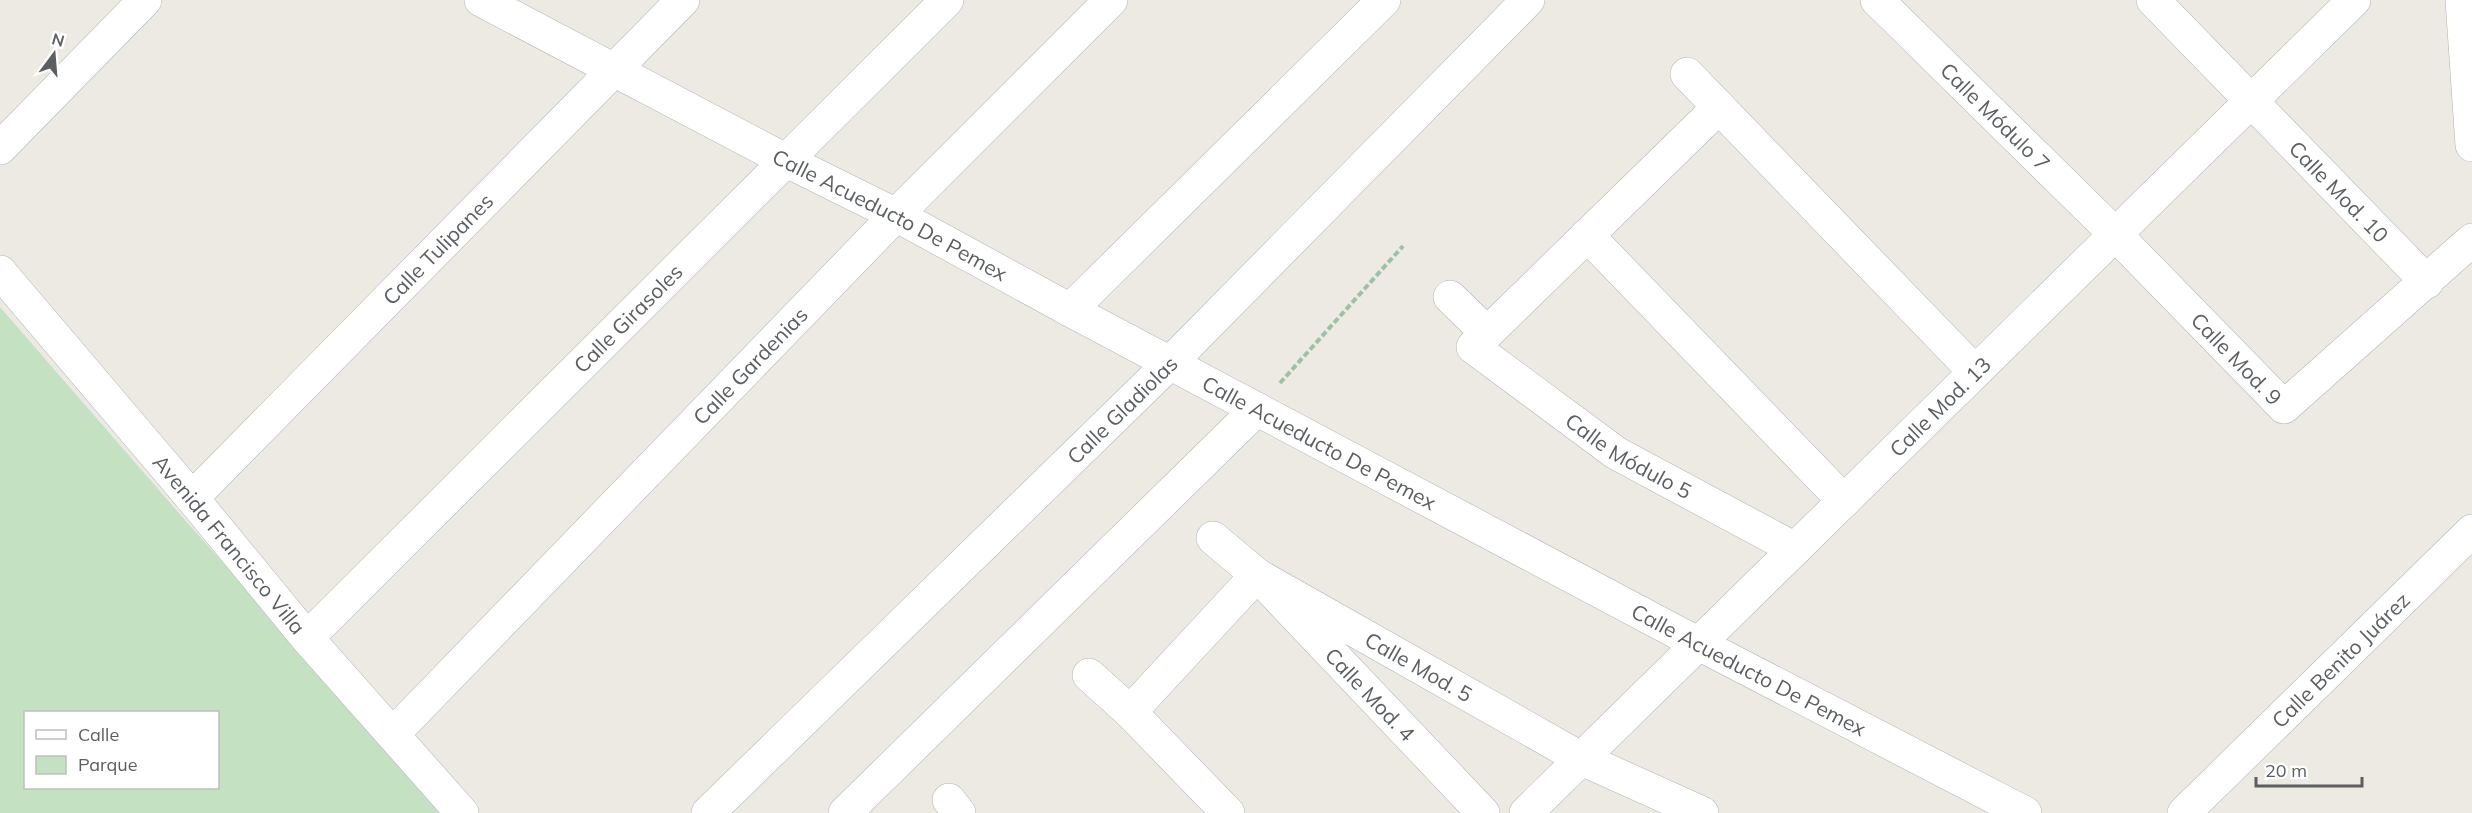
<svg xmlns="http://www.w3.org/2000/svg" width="2472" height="813" viewBox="0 0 2472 813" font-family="Mulish,sans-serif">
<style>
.park{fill:#c4e2c2;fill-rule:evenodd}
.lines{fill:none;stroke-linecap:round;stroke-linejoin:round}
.minor-casing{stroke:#b0b4b7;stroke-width:34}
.path{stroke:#9cc2a3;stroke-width:4;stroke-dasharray:6 3;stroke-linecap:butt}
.minor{stroke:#fff;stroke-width:33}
.labels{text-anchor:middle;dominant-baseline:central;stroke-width:4.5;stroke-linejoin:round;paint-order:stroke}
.street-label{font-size:21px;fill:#5b5f62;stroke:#fff}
</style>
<rect width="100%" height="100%" fill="#eceae3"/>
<path class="park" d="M 0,307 L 184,519 L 446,813 L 0,813 ZM 26,712 L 218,712 L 218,788 L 26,788 Z"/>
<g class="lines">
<defs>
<g id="minor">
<path id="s1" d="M 481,0 L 787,161 L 896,215 L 1070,310 L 1699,644 L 2025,813"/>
<path id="s2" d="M 1877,0 L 2115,234 L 2284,407 L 2472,240"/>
<path id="s3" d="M 2153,0 L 2427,282"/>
<polyline points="2462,0 2472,145"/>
<polyline points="1687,74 1975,372"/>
<path id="s4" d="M 1719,107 L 1473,347 L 1616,453 L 1795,549"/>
<polyline points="0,148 145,0"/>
<polyline points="1587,235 1844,501"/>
<path id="s5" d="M 0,272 L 192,498 L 307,638 L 462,813"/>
<polyline points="1450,297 1487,333"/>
<polyline points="1070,310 1384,0"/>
<path id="s6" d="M 192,498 L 683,0"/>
<path id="s7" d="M 1213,538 L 1257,575 L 1483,813"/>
<path id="s8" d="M 1257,575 L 1582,759 L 1702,813"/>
<path id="s9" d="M 307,638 L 947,0"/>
<polyline points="1089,675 1130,712 1228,813"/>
<polyline points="1130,712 1257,575"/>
<path id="s10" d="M 393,734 L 896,215 L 1111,0"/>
<polyline points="949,800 959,813"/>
<path id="s11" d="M 708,813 L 1170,363 L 1528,0"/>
<polyline points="845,813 1257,409"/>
<path id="s12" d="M 1526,813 L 2354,0"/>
<path id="s13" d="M 2184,813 L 2472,531"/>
</g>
</defs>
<use href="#minor" class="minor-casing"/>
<polyline class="path" points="1280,383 1403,246"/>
<use href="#minor" class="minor"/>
</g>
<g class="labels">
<g class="street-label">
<text stroke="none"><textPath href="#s2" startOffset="166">Calle Módulo 7</textPath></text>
<text stroke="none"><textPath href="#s3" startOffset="267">Calle Mod. 10</textPath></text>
<text stroke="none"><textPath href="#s1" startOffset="462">Calle Acueducto De Pemex</textPath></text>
<text stroke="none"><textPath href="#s6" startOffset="350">Calle Tulipanes</textPath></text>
<text stroke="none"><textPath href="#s9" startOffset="453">Calle Girasoles</textPath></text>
<text stroke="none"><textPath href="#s2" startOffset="508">Calle Mod. 9</textPath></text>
<text stroke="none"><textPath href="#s10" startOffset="513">Calle Gardenias</textPath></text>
<text stroke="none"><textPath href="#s12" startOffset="580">Calle Mod. 13</textPath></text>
<text stroke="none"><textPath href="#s11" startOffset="578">Calle Gladiolas</textPath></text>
<text stroke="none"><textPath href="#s1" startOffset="948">Calle Acueducto De Pemex</textPath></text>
<text stroke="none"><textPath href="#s4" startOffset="534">Calle Módulo 5</textPath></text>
<text stroke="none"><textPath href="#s5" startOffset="356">Avenida Francisco Villa</textPath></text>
<text stroke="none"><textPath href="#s13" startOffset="219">Calle Benito Juárez</textPath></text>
<text stroke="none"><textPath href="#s8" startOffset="186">Calle Mod. 5</textPath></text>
<text stroke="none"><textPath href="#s1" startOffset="1434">Calle Acueducto De Pemex</textPath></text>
<text stroke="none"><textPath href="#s7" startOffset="222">Calle Mod. 4</textPath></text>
</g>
</g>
<rect x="24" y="711" width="195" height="78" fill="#ffffff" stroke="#bdbfc0" stroke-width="1.5"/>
<rect x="36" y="730" width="30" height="9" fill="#ffffff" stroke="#bdbfc0" stroke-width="1.5"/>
<text x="78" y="741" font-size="18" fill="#5b5f62">Calle</text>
<rect x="36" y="756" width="30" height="18" fill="#c4e2c2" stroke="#bdbfc0" stroke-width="1.5"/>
<text x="78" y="771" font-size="18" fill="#5b5f62">Parque</text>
<g transform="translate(54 54) rotate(16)" stroke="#ffffff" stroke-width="4.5" paint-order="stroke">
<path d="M0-4.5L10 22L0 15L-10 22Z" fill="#5b5f62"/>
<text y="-9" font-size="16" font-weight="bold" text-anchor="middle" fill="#5b5f62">N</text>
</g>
<path d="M2256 777v9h106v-9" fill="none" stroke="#5b5f62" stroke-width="3"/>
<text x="2265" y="777" font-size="18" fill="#5b5f62" stroke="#ffffff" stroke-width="4.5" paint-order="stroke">20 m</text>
</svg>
